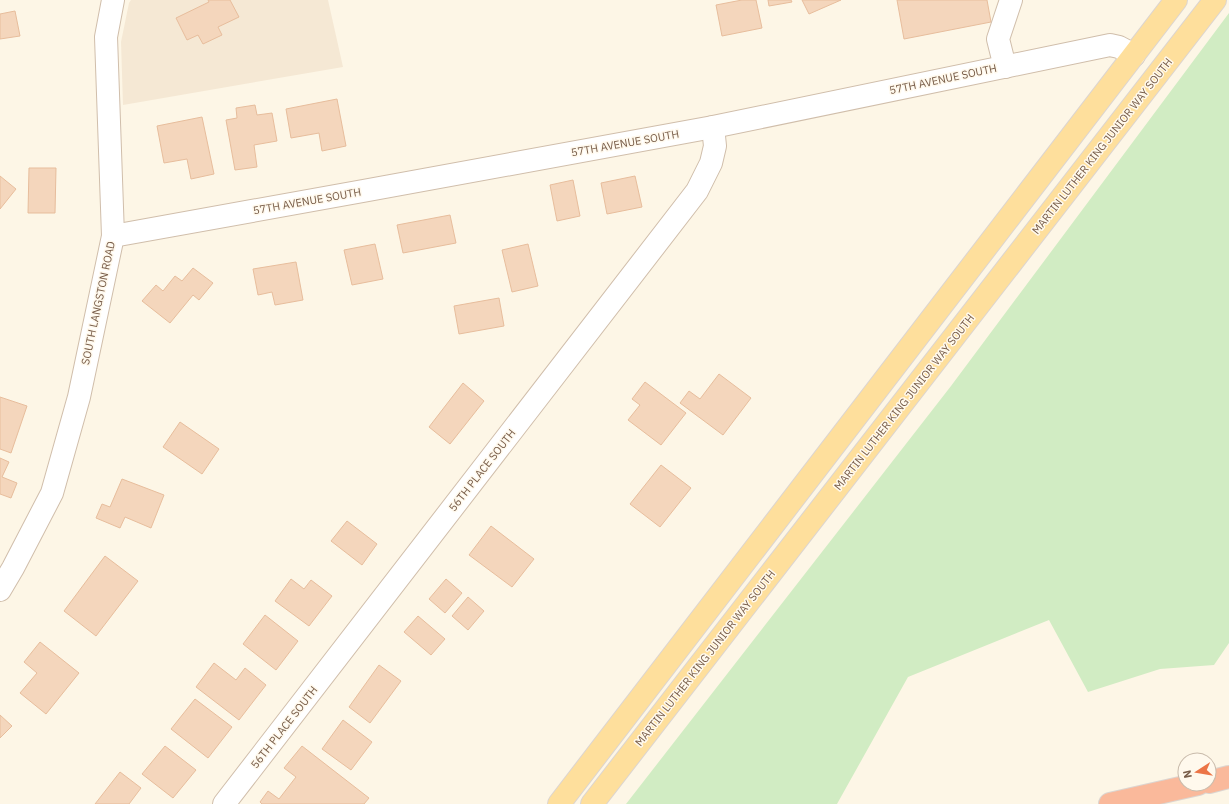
<svg xmlns="http://www.w3.org/2000/svg" width="1229" height="804" viewBox="0 0 1229 804" font-family="'IBM Plex Sans',sans-serif">
<style>
.residential{fill:#f5e8d4}
.green{fill:#d1ecc3}
.building{fill:#f4d6bc;stroke:#e7bd9c}
.lines{fill:none;stroke-linecap:round;stroke-linejoin:round}
.minor-casing{stroke:#d0beab;stroke-width:24}
.major-casing{stroke:#dcd5d0;stroke-width:24}
.highway-casing{stroke:#dcd5d0;stroke-width:24}
.minor{stroke:#fff;stroke-width:22}
.major{stroke:#fedf9c;stroke-width:22}
.highway{stroke:#fab99b;stroke-width:22}
.labels{text-anchor:middle;dominant-baseline:central;stroke-width:3;stroke-linejoin:round;paint-order:stroke}
.street-label{font-size:11px;fill:#785d49;stroke:#fff9ed}
</style>
<rect width="100%" height="100%" fill="#fdf6e6"/>
<polygon class="residential" points="131,0 328,0 343,67 123,105 121,42 129,3"/>
<polygon class="green" points="1229,13 1229,643 1214,665 1160,669 1088,692 1049,620 908,677 837,804 626,804 951,386"/>
<g class="building">
<polygon points="208,0 230,0 239,17 218,27 222,35 203,44 198,35 187,40 176,18 209,2"/>
<polygon points="742,0 756,0 762,28 722,36 716,5"/>
<polygon points="768,0 791,0 792,2 769,6"/>
<polygon points="802,0 841,0 809,14"/>
<polygon points="897,0 987,0 991,22 904,39"/>
<polygon points="15,11 20,36 0,39 0,14"/>
<polygon points="337,99 346,146 322,151 319,133 291,138 286,109"/>
<polygon points="255,105 257,115 272,113 277,141 254,145 257,167 235,170 226,120 237,118 236,108"/>
<polygon points="202,117 214,174 191,179 187,159 164,163 157,126"/>
<polygon points="29,168 56,168 55,213 28,213"/>
<polygon points="0,176 16,189 0,209"/>
<polygon points="635,176 642,207 607,214 601,183"/>
<polygon points="573,180 580,216 557,221 550,185"/>
<polygon points="450,215 456,243 403,253 397,225"/>
<polygon points="375,244 383,279 352,285 344,250"/>
<polygon points="528,244 538,286 512,292 502,250"/>
<polygon points="296,262 303,300 275,305 272,292 258,295 253,269"/>
<polygon points="193,268 213,283 199,300 193,295 170,323 142,301 156,285 163,291 175,276 182,281"/>
<polygon points="499,298 504,326 459,334 454,306"/>
<polygon points="719,374 751,398 723,435 680,403 689,391 700,399"/>
<polygon points="645,382 686,413 661,445 628,420 640,405 632,399"/>
<polygon points="463,383 484,401 450,444 429,427"/>
<polygon points="0,397 27,406 11,453 0,449"/>
<polygon points="180,422 219,449 202,474 163,447"/>
<polygon points="0,458 9,462 2,477 17,483 11,498 0,494"/>
<polygon points="661,465 691,488 660,527 630,504"/>
<polygon points="122,479 164,495 151,528 125,517 120,528 96,518 102,504 110,507"/>
<polygon points="347,521 377,544 362,565 331,541"/>
<polygon points="491,526 534,559 512,587 469,555"/>
<polygon points="105,556 138,581 96,636 64,611"/>
<polygon points="291,579 304,589 311,580 332,596 309,626 275,601"/>
<polygon points="446,579 462,593 445,613 429,599"/>
<polygon points="468,597 484,611 468,630 452,616"/>
<polygon points="265,615 298,641 276,670 243,644"/>
<polygon points="418,616 445,639 431,655 404,632"/>
<polygon points="40,642 79,673 46,714 20,693 37,673 24,662"/>
<polygon points="214,663 236,680 245,668 266,685 239,720 196,687"/>
<polygon points="379,665 401,681 370,723 349,707"/>
<polygon points="195,699 232,727 208,758 171,729"/>
<polygon points="0,715 12,726 0,738"/>
<polygon points="343,720 372,742 351,770 322,749"/>
<polygon points="165,746 196,770 173,798 142,774"/>
<polygon points="302,746 369,798 364,804 262,804 260,802 268,791 279,799 296,777 284,768"/>
<polygon points="120,772 141,788 129,804 95,804"/>
</g>
<g class="lines">
<defs>
<g id="minor">
<polyline points="1005,67 998,39 1011,0"/>
<polyline points="113,236 363,191 713,127 1110,45 1119,47 1134,55"/>
<polyline points="0,590 13,568 52,493 79,397 113,236 106,37 113,0"/>
<polyline points="224,804 697,191 711,163 715,146 713,127"/>
</g>
<g id="major">
<polyline points="559,804 1176,0"/>
<polyline points="592,804 1215,0"/>
</g>
<g id="highway">
<polyline points="1209,782 1229,777"/>
<polyline points="1110,804 1198,784"/>
</g>
</defs>
<use href="#minor" class="minor-casing"/>
<use href="#major" class="major-casing"/>
<use href="#highway" class="highway-casing"/>
<use href="#minor" class="minor"/>
<use href="#major" class="major"/>
<use href="#highway" class="highway"/>
</g>
<g class="labels">
<g class="street-label">
<text transform="translate(943 79) rotate(-12)">57TH AVENUE SOUTH</text>
<text transform="translate(625 143) rotate(-10)">57TH AVENUE SOUTH</text>
<text transform="translate(1102 146) rotate(-52)">MARTIN LUTHER KING JUNIOR WAY SOUTH</text>
<text transform="translate(307 201) rotate(-10)">57TH AVENUE SOUTH</text>
<text transform="translate(98 303) rotate(-78)">SOUTH LANGSTON ROAD</text>
<text transform="translate(904 402) rotate(-52)">MARTIN LUTHER KING JUNIOR WAY SOUTH</text>
<text transform="translate(482 470) rotate(-52)">56TH PLACE SOUTH</text>
<text transform="translate(705 658) rotate(-52)">MARTIN LUTHER KING JUNIOR WAY SOUTH</text>
<text transform="translate(284 727) rotate(-52)">56TH PLACE SOUTH</text>
</g>
</g>
<g transform="translate(1197 772) rotate(258)"><circle r="19" fill="#fff9ed" stroke="#c9bbab"/>
<path d="M0-3L7 15L0 10L-7 15Z" fill="#ec7546"/>
<text y="-6" font-size="11" font-weight="bold" text-anchor="middle" fill="#785d49">N</text>
</g>
</svg>
